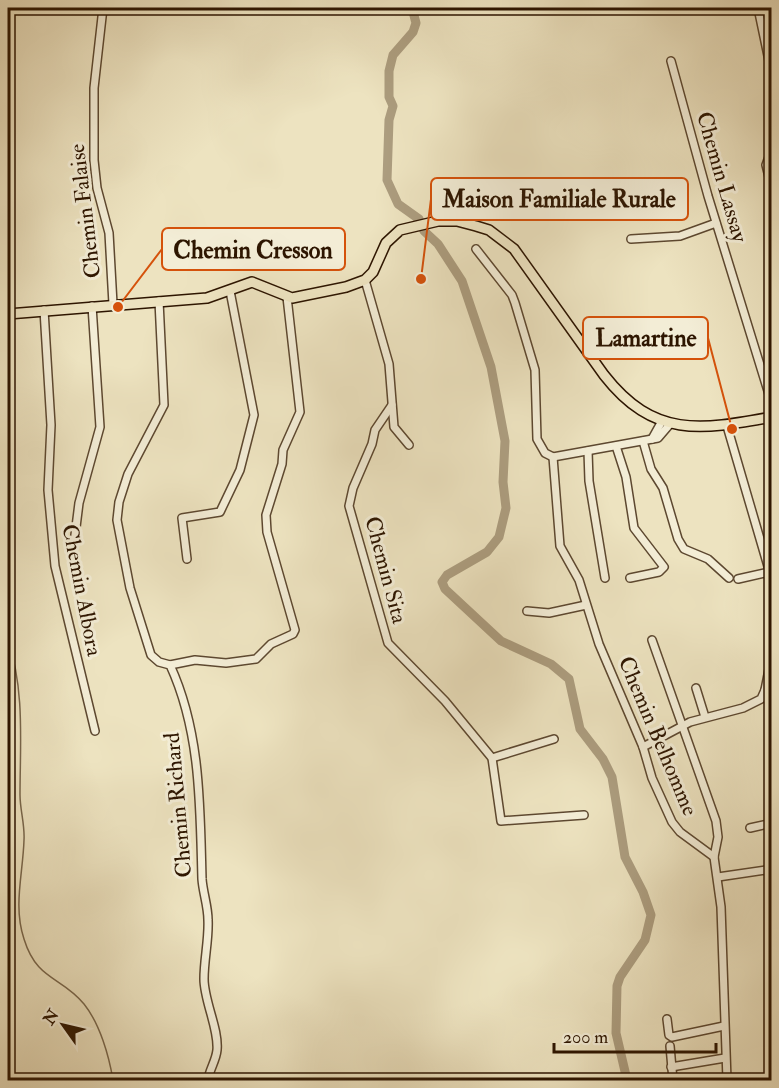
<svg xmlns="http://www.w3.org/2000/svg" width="779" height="1088" viewBox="0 0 779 1088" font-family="'IM FELL Double Pica',serif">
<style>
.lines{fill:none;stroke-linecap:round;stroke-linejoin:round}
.stream{stroke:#79674c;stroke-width:1.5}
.river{stroke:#ac9d7f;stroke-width:9}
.minor-casing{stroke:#5d4830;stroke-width:10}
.major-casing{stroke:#2d1500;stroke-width:12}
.minor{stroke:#f3edd6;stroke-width:7}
.major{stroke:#ede3c0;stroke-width:9}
.labels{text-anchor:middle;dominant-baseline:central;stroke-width:6;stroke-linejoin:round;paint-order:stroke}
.street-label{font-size:22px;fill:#2d1500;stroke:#f3edd6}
.leader{fill:none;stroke:#d5520b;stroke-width:2}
.callout-dot{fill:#d5520b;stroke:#f3edd6;stroke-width:2}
.callout{fill:#f3edd6;stroke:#d5520b;stroke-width:2}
.callout-label{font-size:24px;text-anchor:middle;font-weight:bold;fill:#2d1500}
</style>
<rect width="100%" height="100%" fill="#ede3c0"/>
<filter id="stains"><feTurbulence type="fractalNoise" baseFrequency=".00333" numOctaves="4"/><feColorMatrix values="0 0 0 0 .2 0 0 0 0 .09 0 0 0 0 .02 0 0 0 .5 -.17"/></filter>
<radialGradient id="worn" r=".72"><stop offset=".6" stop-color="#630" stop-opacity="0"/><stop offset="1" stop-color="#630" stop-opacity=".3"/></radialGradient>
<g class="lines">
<path class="stream" d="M 8,641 C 25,689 20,745 20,795 C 20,810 25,825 24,840 C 23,874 13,906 24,939 C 37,981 61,976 84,1004 C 100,1024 109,1056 113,1080"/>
<polyline class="river" points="412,8 416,23 413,32 393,55 389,71 389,97 393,106 389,120 387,180 398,204 419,219 424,231 438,244 462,281 491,367 505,441 503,482 506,508 499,537 487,552 447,575 442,582 445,589 501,641 551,664 569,679 580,729 603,759 612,777 625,857 643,892 651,915 645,940 620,977 617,986 616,1033 627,1080"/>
<defs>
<g id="minor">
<polyline points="103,8 94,88 94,160 97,188 109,233 113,304"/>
<polyline points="758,8 772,75"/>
<polyline points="671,61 708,196 772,404"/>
<polyline points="772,149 766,165 772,189"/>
<polyline points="631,239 680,236 716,223"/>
<polyline points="476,249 512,295 515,303 535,370 537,439 545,453 553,457"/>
<polyline points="365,280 389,364 394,427 409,445"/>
<path d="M 159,301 L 164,405 L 128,474 L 119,502 L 117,520 L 130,588 L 151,655 L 159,662 L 170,665 C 201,732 200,807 202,879 C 203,893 208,906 208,920 C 209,939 204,959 204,979 C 204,1001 219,1029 217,1050 C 216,1061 209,1070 208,1080"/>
<polyline points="44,310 51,425 48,490 55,566 95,731"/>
<polyline points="392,405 375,430 372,444 353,488 349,506 388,643 445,701 492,758 501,821 584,815"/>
<polyline points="670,424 658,438 553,457 560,546 579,580 599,644 643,747 652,778 672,822 680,832 714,857 721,907 727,1080"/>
<polyline points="727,426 772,580"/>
<polyline points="652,439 662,421"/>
<polyline points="643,441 651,469 663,488 678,539 684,549 708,559 729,578"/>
<polyline points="616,446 626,477 634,528 664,567 659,572 630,578"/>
<polyline points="588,451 589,481 605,578"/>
<polyline points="74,543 79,503 100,427 92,306"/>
<polyline points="187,559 182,518 220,512 240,470 254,415 230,291"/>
<polyline points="738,579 769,572"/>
<polyline points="527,611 549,613 586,605"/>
<polyline points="652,640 716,821 718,837 714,857"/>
<polyline points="170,665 195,660 226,663 256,659 271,644 293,634 295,630 267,532 266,515 282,464 283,450 300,412 287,297"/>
<polyline points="696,688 705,717"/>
<polyline points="765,690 772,697"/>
<polyline points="643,747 690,722 743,708 761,699 765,690 772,654"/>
<polyline points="492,758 554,739"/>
<polyline points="750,828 772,823"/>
<polyline points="718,877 766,870"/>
<polyline points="667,1019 669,1035 672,1037 724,1026"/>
<polyline points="670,1046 673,1080"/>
<polyline points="671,1067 725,1058"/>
</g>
<path id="major" d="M 8,314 L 207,298 L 252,282 L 292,298 L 346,287 L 365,280 L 373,272 L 386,243 L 400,230 L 438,221 L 457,221 L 476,226 L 489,230 L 514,249 L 604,375 C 654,439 701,430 772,417"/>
</defs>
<use href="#minor" class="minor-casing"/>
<use href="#major" class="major-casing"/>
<use href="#minor" class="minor"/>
<use href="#major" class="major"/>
</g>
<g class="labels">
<g class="street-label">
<text transform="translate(722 177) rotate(74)">Chemin Lassay</text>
<text transform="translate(85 211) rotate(-97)">Chemin Falaise</text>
<text transform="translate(386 570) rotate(75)">Chemin Sita</text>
<text transform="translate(82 590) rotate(79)">Chemin Albora</text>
<text transform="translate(658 736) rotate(67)">Chemin Belhomme</text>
<text transform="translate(178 805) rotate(-95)">Chemin Richard</text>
</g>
</g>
<path class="leader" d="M421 279L431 199M118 307L162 249M732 429L708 338"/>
<g class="callout-dot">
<circle cx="421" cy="279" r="6"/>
<circle cx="118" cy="307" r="6"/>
<circle cx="732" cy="429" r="6"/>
</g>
<g class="callout">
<rect x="431" y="178" width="257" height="42" rx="6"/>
<rect x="162" y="228" width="183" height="42" rx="6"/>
<rect x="583" y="317" width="125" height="42" rx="6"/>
</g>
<g class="callout-label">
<text x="559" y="207">Maison Familiale Rurale</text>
<text x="253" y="258">Chemin Cresson</text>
<text x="646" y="346">Lamartine</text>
</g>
<rect width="779" height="1088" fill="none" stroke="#ede3c0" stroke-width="30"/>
<rect x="9" y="9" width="761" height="1070" fill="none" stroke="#2d1500" stroke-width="3"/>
<rect x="15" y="15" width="749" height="1058" fill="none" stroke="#2d1500" stroke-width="1.5"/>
<g transform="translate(63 1025) rotate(304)" stroke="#f3edd6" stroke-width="4.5" paint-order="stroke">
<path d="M0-4.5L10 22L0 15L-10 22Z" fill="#2d1500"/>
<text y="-9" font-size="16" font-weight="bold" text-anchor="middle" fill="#2d1500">N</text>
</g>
<path d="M554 1043v9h162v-9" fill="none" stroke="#2d1500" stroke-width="3"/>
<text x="563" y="1043" font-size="18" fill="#2d1500" stroke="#f3edd6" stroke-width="4.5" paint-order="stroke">200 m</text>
<rect width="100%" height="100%" filter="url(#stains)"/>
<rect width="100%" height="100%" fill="url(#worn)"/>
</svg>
